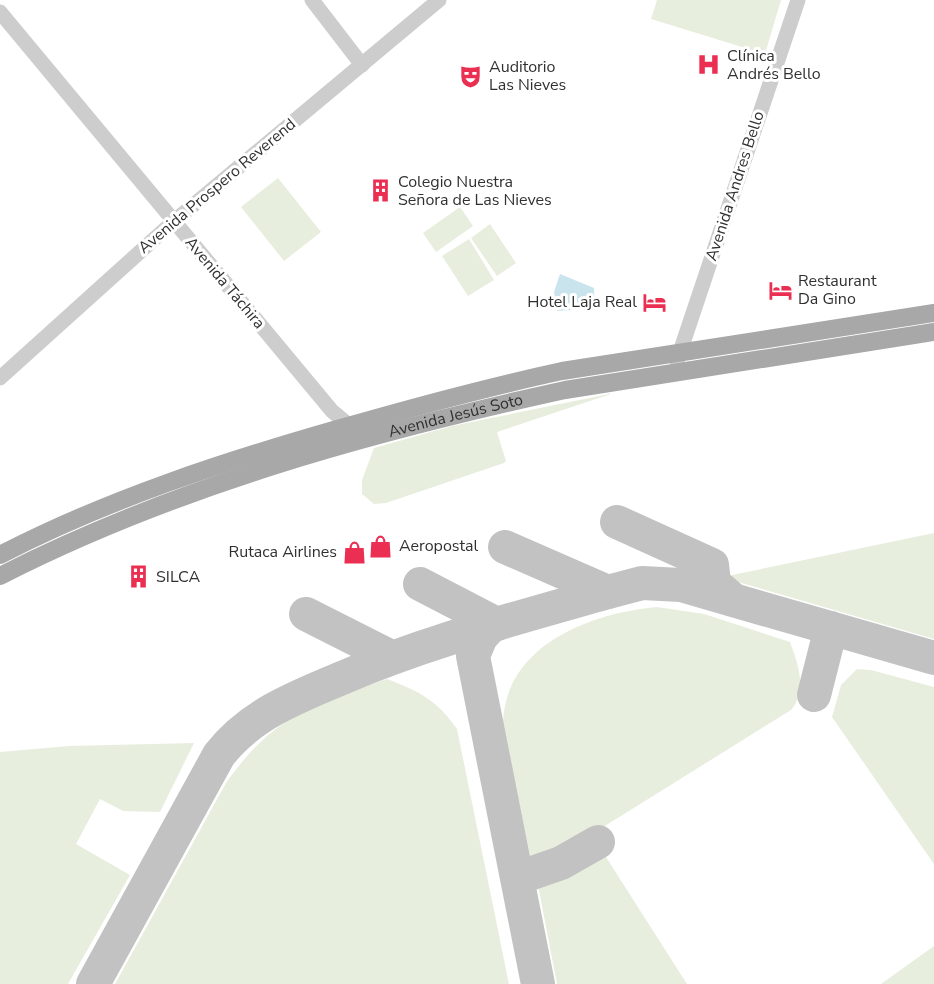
<svg xmlns="http://www.w3.org/2000/svg" width="934" height="984" viewBox="0 0 934 984" font-family="'Nunito Sans',sans-serif">
<style>
.green{fill:#e8eede}
.water{fill:#cae4ee}
.lines{fill:none;stroke-linecap:round;stroke-linejoin:round}
.taxiway{stroke:#c2c2c2;stroke-width:34}
.minor{stroke:#cdcdcd;stroke-width:15}
.major{stroke:#a8a8a8;stroke-width:18}
.labels{text-anchor:middle;dominant-baseline:central;stroke-width:6;stroke-linejoin:round;paint-order:stroke}
.poi-label{font-size:16px;fill:#303030;stroke:#fff;text-anchor:start}
.street-label{font-size:16px;fill:#303030;stroke:#fff}
</style>
<rect width="100%" height="100%" fill="#fff"/>
<g class="green">
<polygon points="657,0 781,0 765,54 651,19"/>
<polygon points="278,178 321,232 284,261 241,207"/>
<polygon points="460,207 473,226 436,252 423,233"/>
<polygon points="490,224 516,263 497,276 471,238"/>
<polygon points="469,239 494,280 468,296 442,256"/>
<polygon points="614,393 497,432 506,461 504,463 386,503 374,504 362,494 362,480 374,448 452,426"/>
<polygon points="934,533 934,639 731,580 732,575 737,574"/>
<path d="M 657,607 L 704,614 L 790,642 C 798,664 808,690 791,710 L 592,834 L 564,850 L 531,860 L 503,726 C 503,646 590,613 657,607 Z"/>
<polygon points="857,669 871,670 934,687 934,864 832,717 841,685"/>
<path d="M 387,679 C 420,692 436,699 457,729 L 509,984 L 115,984 L 226,783 C 273,716 313,704 387,679 Z"/>
<polygon points="194,743 160,812 123,811 100,799 76,844 130,875 68,984 0,984 0,752 69,746"/>
<polygon points="604,854 687,984 557,984 537,880"/>
<polygon points="934,946 934,984 881,984"/>
</g>
<polygon class="water" points="560,274 594,288 595,308 557,311 554,292"/>
<g class="lines">
<g class="taxiway">
<polyline points="617,522 712,565 714,583 730,597"/>
<polyline points="505,547 608,592"/>
<polyline points="420,584 497,624"/>
<polyline points="306,614 391,657"/>
<polyline points="492,625 481,637 473,656 538,984"/>
<polyline points="814,695 831,628"/>
<polyline points="518,878 561,863 598,842"/>
<path d="M 93,984 L 219,755 C 250,715 296,697 342,678 C 428,641 518,618 608,592 L 642,583 L 681,585 L 934,658"/>
</g>
<g class="minor">
<polyline points="312,0 362,65"/>
<polyline points="0,12 332,411 350,426 350,435"/>
<polyline points="677,361 798,0"/>
<polyline points="0,378 172,223 439,0"/>
</g>
<g class="major">
<path d="M 0,555 C 108,499 225,461 341,428 C 414,407 488,387 562,371 L 934,313"/>
<path id="s1" d="M 0,576 C 176,486 373,432 565,390 L 934,332"/>
</g>
</g>
<defs>
<symbol id="hospital-bare" viewBox="-9 -9 18 18"><path d="M-5-5h3v3.5h4V-5h3V5h-3V1.5h-4V5h-3Z" fill="#eb2f52" stroke="#fff" stroke-width="2.5" paint-order="stroke"/></symbol>
<symbol id="theatre-bare" viewBox="-9 -9 18 18"><path d="M-5-5.5Q0-4 5-5.5V0Q5 5 0 6Q-5 5-5 0ZM-3.3-2.5H-1v1.5H-3.3ZM1-2.5H3.3v1.5H1ZM-2.8 1Q0 5.5 2.8 1Z" fill="#eb2f52" stroke="#fff" stroke-width="2.5" paint-order="stroke"/></symbol>
<symbol id="building-bare" viewBox="-9 -9 18 18"><path d="M-4-6H4V6H1V3H-1V6H-4ZM-2.5-4.3h1.7v1.8h-1.7ZM.8-4.3h1.7v1.8H.8ZM-2.5-1h1.7V.8h-1.7ZM.8-1h1.7V.8H.8Z" fill="#eb2f52" stroke="#fff" stroke-width="2.5" paint-order="stroke"/></symbol>
<symbol id="hotel-bare" viewBox="-9 -9 18 18"><path d="M-6-4.5h1.5V1H6V5H4.5V3h-9V5H-6ZM-4 0a1.8 1.8 0 1 1 3.6 0ZM.5 0V-2.5h3Q6-2.5 6 0Z" fill="#eb2f52" stroke="#fff" stroke-width="2.5" paint-order="stroke"/></symbol>
<symbol id="shop-bare" viewBox="-9 -9 18 18"><path d="M-5-2.5h2.3a2.7 3.5 0 0 1 5.4 0H5L5.5 6h-11ZM-1.5-2.5h3a1.5 2.3 0 0 0-3 0Z" fill="#eb2f52" stroke="#fff" stroke-width="2.5" paint-order="stroke"/></symbol>
</defs>
<g fill-rule="evenodd">
<use href="#hospital-bare" x="692" y="48" width="33" height="33"/>
<use href="#theatre-bare" x="454" y="60" width="33" height="33"/>
<use href="#building-bare" x="364" y="174" width="33" height="33"/>
<use href="#hotel-bare" x="764" y="274" width="33" height="33"/>
<use href="#hotel-bare" x="638" y="286" width="33" height="33"/>
<use href="#shop-bare" x="364" y="530" width="33" height="33"/>
<use href="#shop-bare" x="338" y="536" width="33" height="33"/>
<use href="#building-bare" x="122" y="560" width="33" height="33"/>
</g>
<g class="labels">
<g class="poi-label">
<text x="727" y="56">Clínica<tspan x="727" dy="18">Andrés Bello</tspan></text>
<text x="489" y="67">Auditorio<tspan x="489" dy="18">Las Nieves</tspan></text>
<text x="398" y="182">Colegio Nuestra<tspan x="398" dy="18">Señora de Las Nieves</tspan></text>
<text x="798" y="281">Restaurant<tspan x="798" dy="18">Da Gino</tspan></text>
<text x="637" y="302" text-anchor="end">Hotel Laja Real</text>
<text x="399" y="546">Aeropostal</text>
<text x="337" y="552" text-anchor="end">Rutaca Airlines</text>
<text x="156" y="577">SILCA</text>
</g>
<g class="street-label">
<text transform="translate(217 186) rotate(-40)">Avenida Prospero Reverend</text>
<text transform="translate(735 186) rotate(-72)">Avenida Andres Bello</text>
<text transform="translate(225 283) rotate(50)">Avenida Táchira</text>
<text stroke="none"><textPath href="#s1" startOffset="484">Avenida Jesús Soto</textPath></text>
</g>
</g>
</svg>
